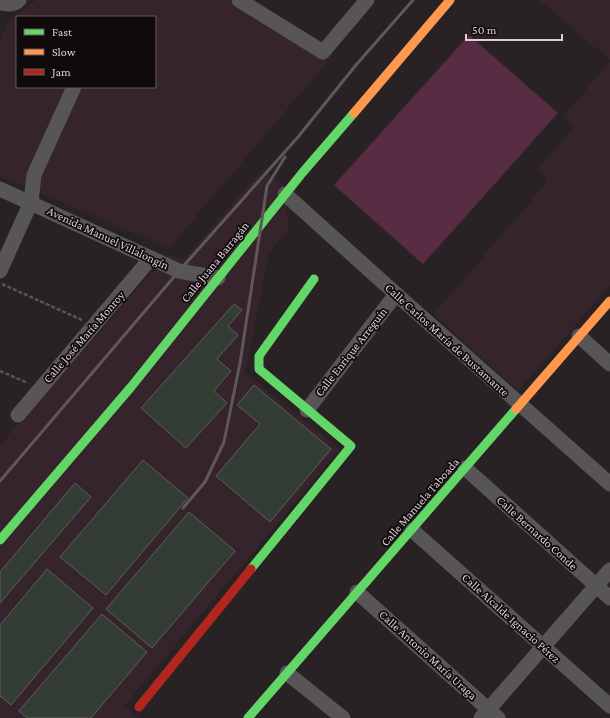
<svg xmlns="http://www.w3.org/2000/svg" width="610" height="718" viewBox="0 0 610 718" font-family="'Crimson Pro',serif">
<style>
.built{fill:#36242d;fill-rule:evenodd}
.green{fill:#582c43}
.building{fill:#333d34;stroke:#5d5d5c}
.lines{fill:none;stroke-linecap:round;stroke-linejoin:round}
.path{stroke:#585556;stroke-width:2.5;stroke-dasharray:4 2;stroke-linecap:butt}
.street{stroke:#585556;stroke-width:15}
.fast{stroke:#63d668;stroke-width:9}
.slow{stroke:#ff974d;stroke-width:9}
.jam{stroke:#b3261e;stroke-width:9}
.rail{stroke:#5d595b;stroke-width:3}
.labels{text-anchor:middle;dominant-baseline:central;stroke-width:3.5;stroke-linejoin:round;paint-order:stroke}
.street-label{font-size:12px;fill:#dbd1d5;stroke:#110a0d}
</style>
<rect width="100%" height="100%" fill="#282225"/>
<g class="built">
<path d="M 36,0 L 229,0 L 328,61 L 169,248 L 0,176 L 0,42 L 8,22 ZM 17,17 L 155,17 L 155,87 L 17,87 Z"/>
<polygon points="539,0 610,0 610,60"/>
<polygon points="610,62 610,285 518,391 434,314 548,181 538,170 574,126 563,116"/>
<polygon points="263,169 284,185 289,228 269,253 245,373 340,449 124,706 139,718 0,718 0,445 168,254 183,260"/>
</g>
<polygon class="green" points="469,35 558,113 423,264 334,185"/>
<g class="building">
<polygon points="234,304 242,310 228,326 238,335 217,359 231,371 214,391 227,403 186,448 141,408"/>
<polygon points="254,385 331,449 270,522 216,476 260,424 237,405"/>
<polygon points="143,460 188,498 106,595 60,557"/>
<polygon points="75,483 91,497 0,603 0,572"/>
<polygon points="189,512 235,551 152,648 106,609"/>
<polygon points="47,569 93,608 11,705 0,696 0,625"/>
<polygon points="102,614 147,652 91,718 27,718 19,711"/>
</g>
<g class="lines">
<g class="path">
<polyline points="2,284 82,320"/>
<polyline points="0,371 28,383"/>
</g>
<g class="street">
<polyline points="239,0 323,52 367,0"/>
<path d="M 0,2 C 6,5 14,5 19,0"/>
<polyline points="0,189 179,271 218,278"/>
<polyline points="285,194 396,294 610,484"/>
<polyline points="0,271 31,202 34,175 74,87"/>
<polyline points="579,336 610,364"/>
<polyline points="307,410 396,294"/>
<polyline points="18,415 151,258"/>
<polyline points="465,468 610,598"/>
<polyline points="412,530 610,706"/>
<polyline points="357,592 498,718"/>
<polyline points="287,673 343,718"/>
<polyline points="481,718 610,570"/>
</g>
<g class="fast">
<polyline points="0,540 131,387 303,172 354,113"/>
<polyline points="251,569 351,446 259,369 259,356 314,279"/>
<polyline points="248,718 516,409"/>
</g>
<g class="slow">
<polyline points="354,113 450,0"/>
<polyline points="516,409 610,301"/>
</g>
<polyline class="jam" points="139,707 251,569"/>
<g class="rail">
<polyline points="0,481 179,271 298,137 356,65 413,0"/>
<polyline points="183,508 205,482 224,442 240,363 267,186 285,157"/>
</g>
</g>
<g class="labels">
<g class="street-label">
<text transform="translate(108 238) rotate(25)">Avenida Manuel Villalongín</text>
<text transform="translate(215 262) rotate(-51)">Calle Juana Barragán</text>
<text transform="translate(84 337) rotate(-49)">Calle José María Monroy</text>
<text transform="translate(447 340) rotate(42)">Calle Carlos María de Bustamante</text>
<text transform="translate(351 352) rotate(-52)">Calle Enrique Arreguín</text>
<text transform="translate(420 502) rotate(-49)">Calle Manuela Taboada</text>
<text transform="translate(537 533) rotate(42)">Calle Bernardo Conde</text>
<text transform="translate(511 618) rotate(42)">Calle Alcalde Ignacio Pérez</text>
<text transform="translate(428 655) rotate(42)">Calle Antonio María Uraga</text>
</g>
</g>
<rect x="16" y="16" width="140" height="72" fill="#110a0d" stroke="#625a5d"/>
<rect x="24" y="29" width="20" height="6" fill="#63d668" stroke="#625a5d"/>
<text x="52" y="36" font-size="12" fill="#dbd1d5">Fast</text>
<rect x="24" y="49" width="20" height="6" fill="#ff974d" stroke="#625a5d"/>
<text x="52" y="56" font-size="12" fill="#dbd1d5">Slow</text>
<rect x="24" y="69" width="20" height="6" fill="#b3261e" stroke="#625a5d"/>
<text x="52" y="76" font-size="12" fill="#dbd1d5">Jam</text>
<path d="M466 34v6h96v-6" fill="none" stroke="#dbd1d5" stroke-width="2"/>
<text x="472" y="34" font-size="12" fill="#dbd1d5" stroke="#110a0d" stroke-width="3" paint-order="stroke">50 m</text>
</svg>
